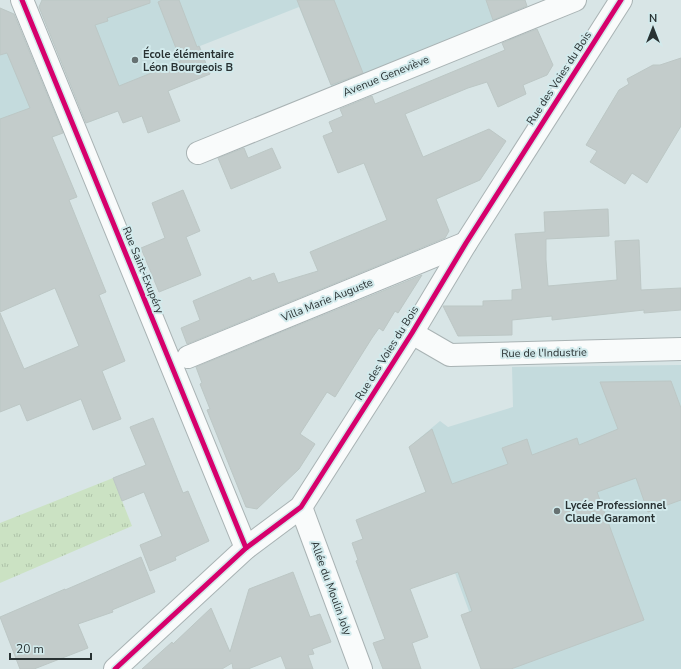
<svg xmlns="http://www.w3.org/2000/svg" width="681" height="669" viewBox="0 0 681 669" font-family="'Nunito Sans',sans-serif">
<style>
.built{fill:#c4dbdd}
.grass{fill:url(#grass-tufts)}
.building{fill:#c3cccb;stroke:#bcc7c5}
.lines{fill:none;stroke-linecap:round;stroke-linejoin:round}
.minor-casing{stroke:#a9b3b4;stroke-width:24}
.minor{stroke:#f9fbfb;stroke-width:22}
.cycleway-casing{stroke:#d2eaec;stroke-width:8}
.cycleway{stroke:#d6006c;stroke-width:5}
.poi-dot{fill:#667172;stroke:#d2eaec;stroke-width:1.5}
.labels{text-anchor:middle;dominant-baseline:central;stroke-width:4;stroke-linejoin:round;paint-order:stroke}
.poi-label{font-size:11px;font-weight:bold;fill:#293233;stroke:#d2eaec;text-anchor:start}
.street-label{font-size:11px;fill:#293233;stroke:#d2eaec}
</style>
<defs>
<pattern id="grass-tufts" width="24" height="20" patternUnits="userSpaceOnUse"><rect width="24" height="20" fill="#cbe2c3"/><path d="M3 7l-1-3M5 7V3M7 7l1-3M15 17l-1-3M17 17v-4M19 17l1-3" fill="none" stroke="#aec2a8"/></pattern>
</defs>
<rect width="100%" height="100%" fill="#d8e5e6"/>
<g class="built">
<polygon points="42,0 514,0 521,17 334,93 299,7 200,46 210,74 90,122 41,2"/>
<polygon points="0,8 11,13 60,134 0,158"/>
<polygon points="681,365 681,669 514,669 507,663 490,669 409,447 440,421 448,427 513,407 512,367"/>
</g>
<polygon class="grass" points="113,478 132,526 0,583 0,523"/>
<g class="building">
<polygon points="42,0 150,0 150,3 107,18 108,21 95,25 119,86 181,61 158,2 162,0 179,0 197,47 199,46 210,74 168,91 180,121 148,133 142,116 123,123 118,111 86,123 39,7"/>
<polygon points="297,0 334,0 363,73 331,85"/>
<polygon points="486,0 525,0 527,6 493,20"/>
<polygon points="0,8 14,14 63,133 52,137 77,197 69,200 106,292 99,295 125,361 102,371 121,419 93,430 81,399 27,421 20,404 0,412 0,313 24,369 79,346 55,288 0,312 0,119 30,108 7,53 0,55"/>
<polygon points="537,29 553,65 547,75 523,85 526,94 498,107 487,82 468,88 405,114 423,157 489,129 506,141 480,180 436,199 449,231 445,238 187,344 181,328 200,320 193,301 250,277 252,281 274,273 278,283 318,271 310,252 387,220 364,163 338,173 323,136 333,132 329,122 343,116 340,109 372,96 375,104 505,50 502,43"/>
<polygon points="681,58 681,126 647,183 632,173 625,184 590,162 597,151 586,145 619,90 629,84 627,79 653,65 660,65"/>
<polygon points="244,148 248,158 272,148 281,168 231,189 218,158"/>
<polygon points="183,190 200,231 186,237 201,275 159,292 141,248 165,238 152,203"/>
<polygon points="608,209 609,236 546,239 546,260 548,286 617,280 615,241 639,240 641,290 681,288 681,310 644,313 644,310 552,320 552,316 512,320 512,335 458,336 443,306 483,306 483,301 512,300 512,290 522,289 515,234 545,232 544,212"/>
<polygon points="422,275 398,313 395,311 383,331 379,328 372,338 335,397 327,392 300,434 315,444 299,469 257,509 246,507 207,410 210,409 200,384 202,383 196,367"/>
<polygon points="671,381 681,408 681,500 648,512 636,478 597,492 644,620 511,669 481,669 461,615 472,611 458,572 410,589 428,637 412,643 421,669 383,669 373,643 385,639 356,561 358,560 352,543 363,539 356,520 426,492 409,447 432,429 452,484 508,464 502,448 527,439 532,455 577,438 579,445 618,429 600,382"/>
<polygon points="153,418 183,493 188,491 209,541 175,557 176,560 150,571 140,545 162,536 144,492 122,501 113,478 146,465 130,427"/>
<polygon points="141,557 155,592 112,610 113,612 78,624 88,648 34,669 20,669 0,617 65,589 65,590"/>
<polygon points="293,572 310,617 320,614 331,642 312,649 314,654 308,655 313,669 286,669 281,656 248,669 233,669 232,663 222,669 142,669 172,642 173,644 211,608 230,652 249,589"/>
</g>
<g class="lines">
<defs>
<g id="minor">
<polyline points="22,0 246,548"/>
<polyline points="198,153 575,0"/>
<polyline points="412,333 450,355 681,349"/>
<polyline points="188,357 466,243"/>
<polyline points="301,507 361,669"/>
<polyline points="115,669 246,548 301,507 412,333 466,243 621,0"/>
</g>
</defs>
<use href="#minor" class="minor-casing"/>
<use href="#minor" class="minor"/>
<defs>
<g id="cycleway">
<polyline points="22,0 246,548"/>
<polyline points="115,669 246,548 301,507 412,333 466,243 621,0"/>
</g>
</defs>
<use href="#cycleway" class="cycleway-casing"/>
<use href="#cycleway" class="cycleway"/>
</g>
<g class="poi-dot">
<circle cx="135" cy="60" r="4"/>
<circle cx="557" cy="511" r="4"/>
</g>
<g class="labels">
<g class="poi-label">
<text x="143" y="54">École élémentaire<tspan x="143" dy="13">Léon Bourgeois B</tspan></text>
<text x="565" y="505">Lycée Professionnel<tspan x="565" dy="13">Claude Garamont</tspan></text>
</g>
<g class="street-label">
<text transform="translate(386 76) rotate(-22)">Avenue Geneviève</text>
<text transform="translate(559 78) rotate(-57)">Rue des Voies du Bois</text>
<text transform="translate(143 270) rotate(68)">Rue Saint-Exupéry</text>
<text transform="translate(327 300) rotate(-22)">Villa Marie Auguste</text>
<text transform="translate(387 353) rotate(-58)">Rue des Voies du Bois</text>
<text transform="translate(544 353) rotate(-1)">Rue de l'Industrie</text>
<text transform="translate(331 588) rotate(70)">Allée du Moulin Joly</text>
</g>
</g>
<g transform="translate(653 28)" stroke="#d2eaec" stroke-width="3" paint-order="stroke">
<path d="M0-3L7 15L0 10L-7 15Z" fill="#293233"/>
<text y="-6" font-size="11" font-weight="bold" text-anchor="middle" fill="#293233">N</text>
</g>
<path d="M10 653v6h81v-6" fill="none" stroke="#293233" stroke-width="2"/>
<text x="16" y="653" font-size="12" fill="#293233" stroke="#d2eaec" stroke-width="3" paint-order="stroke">20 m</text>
</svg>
